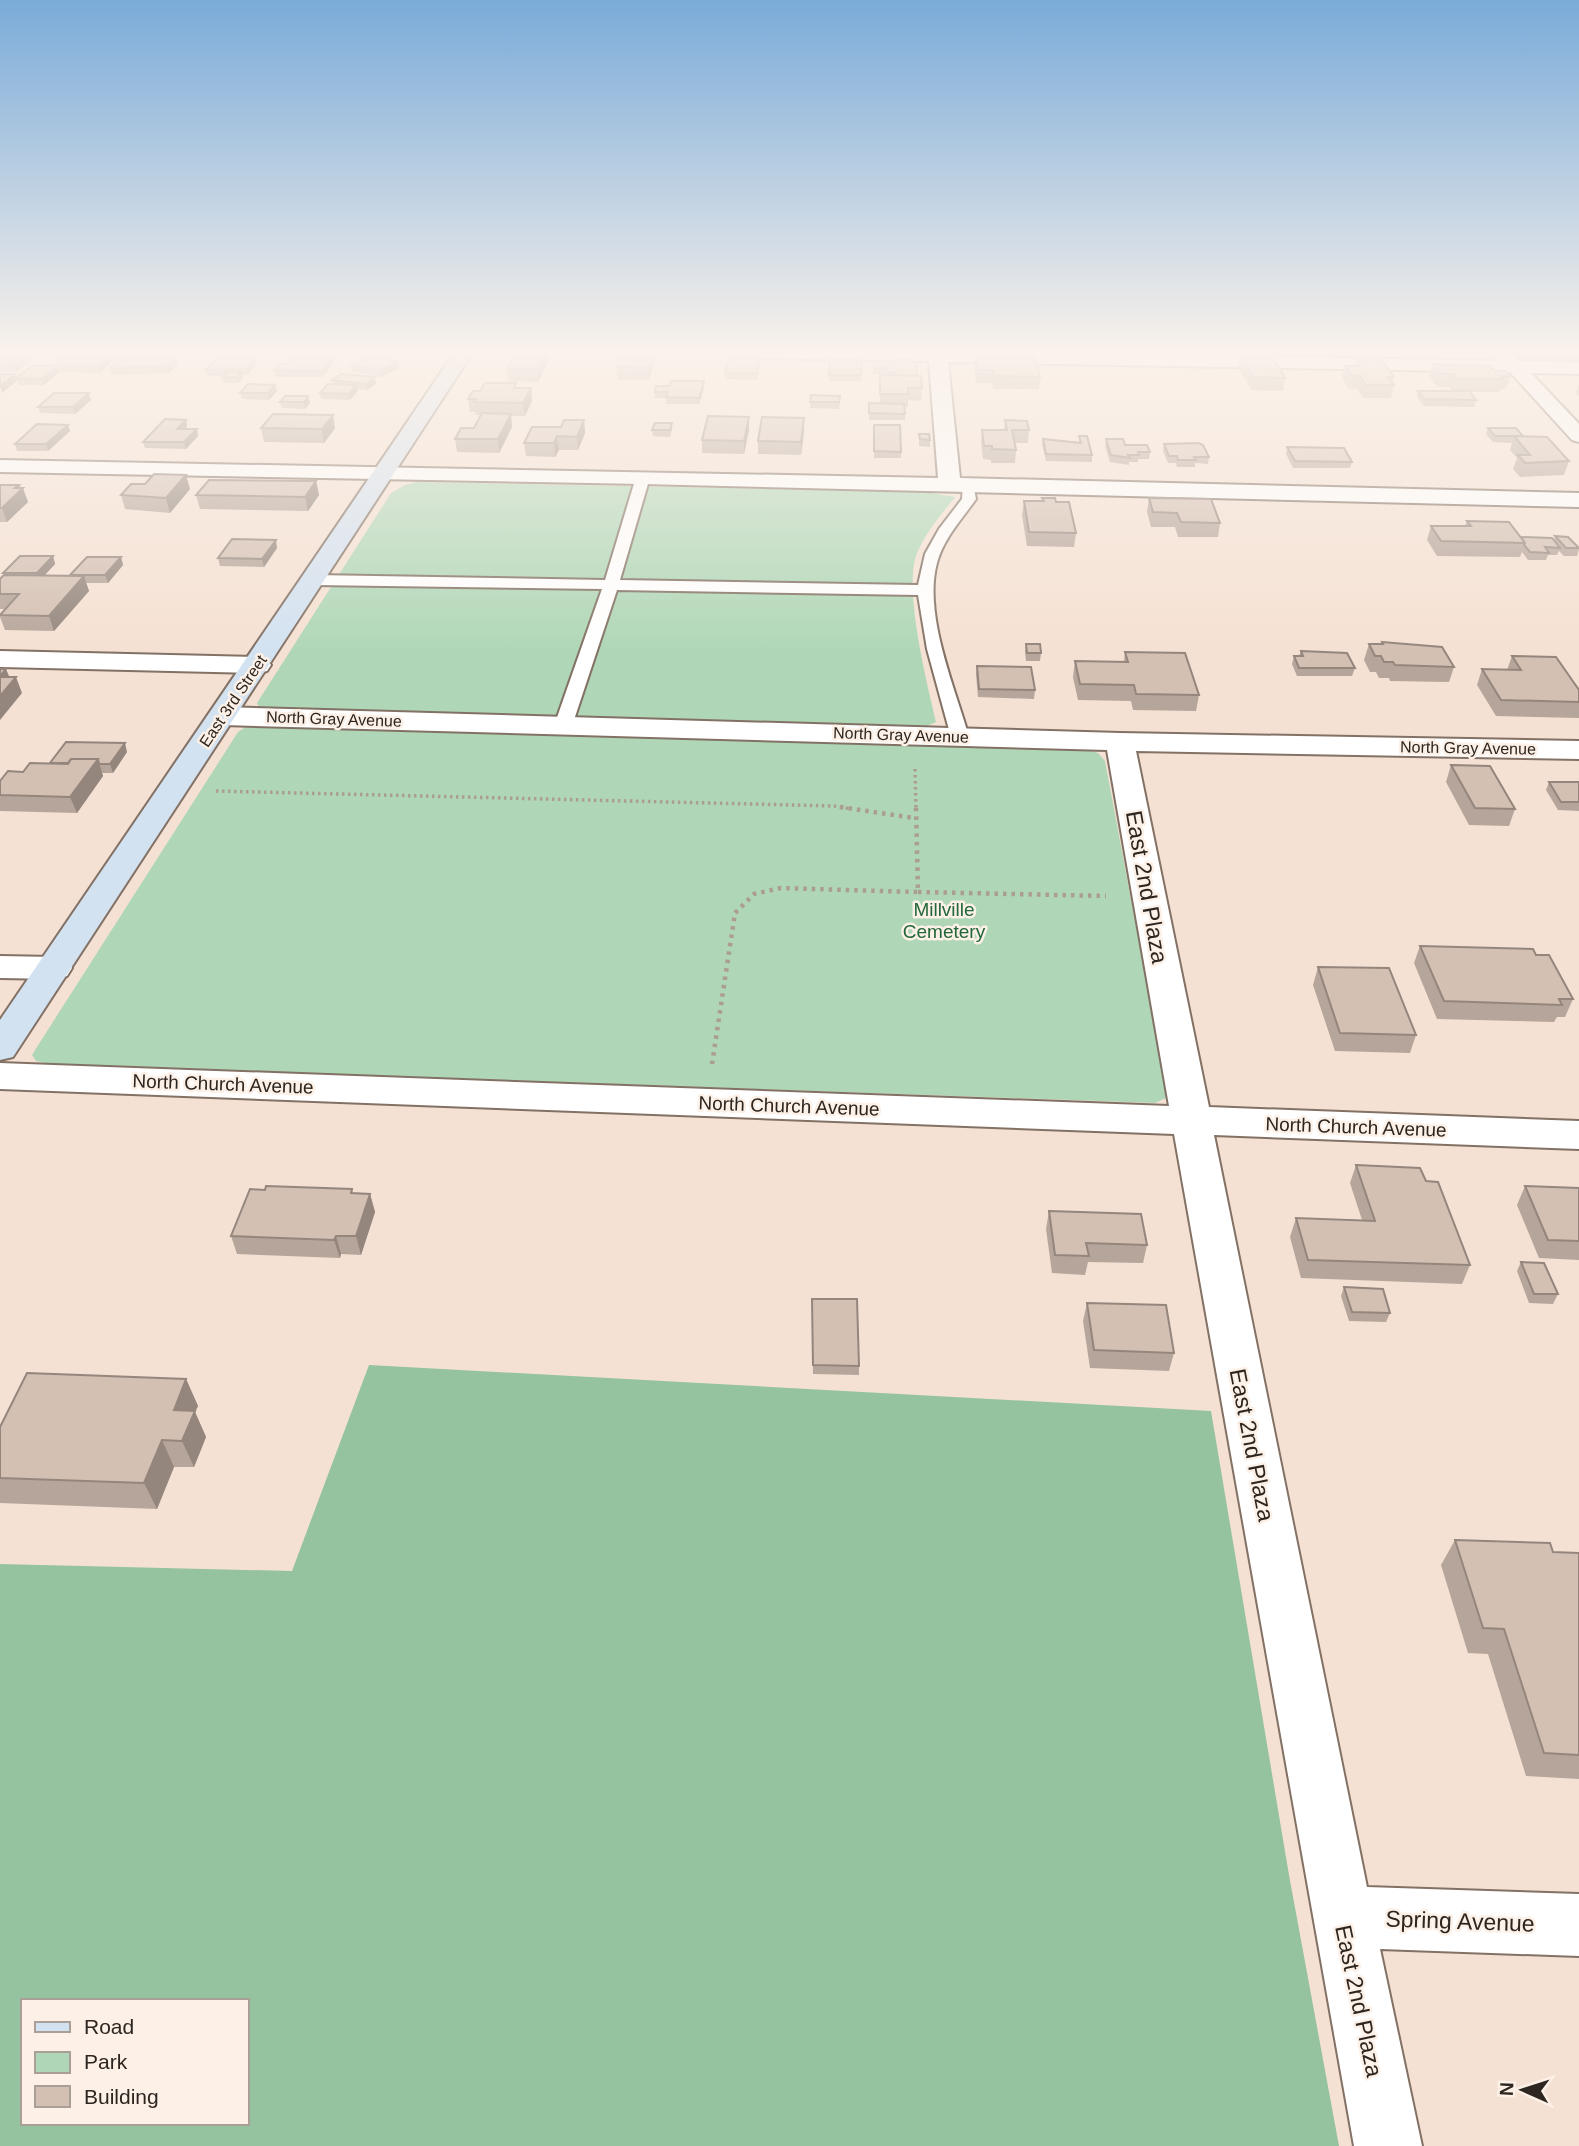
<svg xmlns="http://www.w3.org/2000/svg" width="1579" height="2146" viewBox="0 0 1579 2146" font-family="Helvetica,sans-serif">
<style>
.green{fill:#afd7b7}
.forest{fill:#95c3a0;fill-rule:evenodd}
.lines{fill:none;stroke-linecap:round;stroke-linejoin:round}
.lane-casing{stroke:#827164;stroke-width:4}
.street-casing{stroke:#827164;stroke-width:4}
.secondary-casing{stroke:#827164;stroke-width:4}
.path-far1{stroke:#ac9d92;stroke-width:3.5;stroke-dasharray:2.5 3.5;stroke-linecap:butt}
.path{stroke:#ac9d92;stroke-width:4.5;stroke-dasharray:3.5 5;stroke-linecap:butt}
.lane{fill:#fff;fill-rule:evenodd}
.street{fill:#fff;fill-rule:evenodd}
.secondary{fill:#d3e2f1;fill-rule:evenodd}
.wall{fill:#b6a59a}
.shaded-wall{fill:#94867d}
.building{fill:#d4c0b3;stroke:#94867d;stroke-width:2}
.labels{text-anchor:middle;dominant-baseline:central;stroke-width:5;stroke-linejoin:round;paint-order:stroke}
.far-street-label{font-size:16px;fill:#2c2520;stroke:#fcf0e7}
.park-label{font-size:19px;fill:#22673a;stroke:#fcf0e7}
.street-label{font-size:19px;fill:#2c2520;stroke:#fcf0e7}
.near-street-label{font-size:23px;fill:#2c2520;stroke:#fcf0e7}
</style>
<rect width="100%" height="100%" fill="#f5e1d3"/>
<g class="green">
<polygon points="1515,352 1579,352 1579,364 1525,363"/>
<path d="M 418,482 L 926,492 L 955,497 C 941,515 924,534 916,556 C 904,592 927,683 936,722 L 925,727 L 259,708 L 257,703 L 391,493 L 405,485 Z"/>
<polygon points="247,726 1085,749 1098,753 1105,761 1167,1091 1166,1098 1155,1103 49,1064 36,1061 32,1055 35,1050 238,732"/>
</g>
<path class="forest" d="M 369,1365 L 1211,1411 L 1289,1875 L 1339,2146 L 0,2146 L 0,1564 L 292,1571 ZM 23,2001 L 247,2001 L 247,2123 L 23,2123 Z"/>
<g class="lines">
<defs>
<path id="lane" d="M 643,473 L 650,477 L 620,580 L 918,585 L 925,554 L 939,529 L 962,499 L 963,484 L 973,484 L 976,499 C 962,519 943,539 937,563 C 923,614 955,688 969,737 L 967,741 L 953,741 L 951,737 L 927,649 L 918,595 L 617,590 L 572,726 L 563,732 L 554,726 L 602,589 L 314,585 L 306,580 L 314,575 L 605,580 L 636,477 Z"/>
<g id="street">
<polygon points="732,352 1029,352 1499,361 1495,355 1497,352 1511,352 1520,361 1579,362 1579,374 1531,373 1579,424 1579,442 1572,440 1510,372 948,362 960,478 1579,493 1579,507 643,484 0,472 0,460 938,478 929,361 741,358"/>
<polygon points="0,651 257,657 267,659 271,665 267,671 257,673 0,667"/>
<polygon points="223,707 1120,733 1579,741 1579,759 1136,751 1209,1107 1579,1121 1579,1149 1214,1135 1367,1887 1579,1894 1579,1956 1380,1949 1422,2146 1354,2146 1174,1134 0,1089 0,1063 1169,1106 1107,750 223,725 213,722 209,716 213,710"/>
<polygon points="0,956 54,957 67,960 72,968 67,976 54,979 0,978"/>
</g>
<polygon id="secondary" points="455,352 473,352 13,1057 0,1060 0,1020"/>
</defs>
<use href="#lane" class="lane-casing"/>
<use href="#street" class="street-casing"/>
<use href="#secondary" class="secondary-casing"/>
<g class="path-far1">
<polyline points="915,769 916,809"/>
<polyline points="216,791 834,806 852,809"/>
</g>
<g class="path">
<polyline points="840,807 914,818"/>
<polyline points="918,892 1106,896"/>
<polyline points="712,1064 735,913 754,894 781,888 918,892 916,807"/>
</g>
<use href="#lane" class="lane"/>
<use href="#street" class="street"/>
<use href="#secondary" class="secondary"/>
</g>
<g class="wall">
<polygon points="0,352 32,359 16,372 0,372"/>
<polygon points="112,355 113,361 100,373 59,372 44,385 19,385 16,378 53,366"/>
<polygon points="1241,355 1285,378 1283,391 1251,390 1238,367"/>
<polygon points="975,356 1014,356 1040,377 1039,389 993,389 992,383 976,383 974,368"/>
<polygon points="656,357 649,380 618,380 617,367"/>
<polygon points="549,360 538,382 509,381 507,369"/>
<polygon points="830,360 862,360 861,381 829,381"/>
<polygon points="1356,360 1394,377 1393,383 1394,385 1391,398 1363,398 1357,389 1349,389 1342,378 1345,366 1355,366"/>
<polygon points="874,362 912,362 922,388 921,401 908,400 908,407 905,407 905,420 869,420 869,403 880,403 880,375 887,375 873,374"/>
<polygon points="334,363 322,377 276,377 274,370"/>
<polygon points="178,364 169,373 111,375 110,368"/>
<polygon points="257,364 247,375 242,375 243,378 238,383 224,383 222,377 223,376 207,376 206,370"/>
<polygon points="760,364 757,380 725,379 725,373"/>
<polygon points="1433,364 1495,371 1510,376 1506,389 1500,389 1499,392 1469,392 1476,400 1474,407 1424,406 1417,397 1418,391 1453,391 1449,387 1438,387 1429,376"/>
<polygon points="351,365 399,368 381,377 352,371"/>
<polygon points="332,380 376,384 367,390 357,389 358,391 350,400 321,399 320,393 332,384"/>
<polygon points="704,381 704,388 699,404 666,404 666,398 655,398 655,392 669,386"/>
<polygon points="1578,386 1579,386 1579,396 1576,393"/>
<polygon points="517,388 532,401 525,416 511,416 512,427 499,453 457,452 455,439 474,428 481,415 476,415 475,412 470,412 468,399 480,391"/>
<polygon points="277,391 269,400 242,399 240,393"/>
<polygon points="89,393 91,400 75,414 40,413 38,407"/>
<polygon points="811,395 840,402 839,409 810,408"/>
<polygon points="308,396 310,403 305,409 282,408 280,402"/>
<polygon points="186,420 187,426 185,429 198,436 186,449 145,448 143,442"/>
<polygon points="584,420 585,433 578,450 559,450 555,457 526,456 524,443 561,427"/>
<polygon points="1005,420 1029,430 1028,443 1015,443 1016,450 1015,463 991,463 991,460 983,459 981,443 982,430 1004,430"/>
<polygon points="672,423 672,430 670,437 653,436 652,430"/>
<polygon points="874,425 901,452 901,458 874,458"/>
<polygon points="261,428 335,428 324,443 264,442"/>
<polygon points="1488,428 1523,436 1569,461 1564,475 1520,477 1513,469 1517,458 1510,450 1512,443 1493,442 1486,434"/>
<polygon points="749,430 744,454 702,453 702,440"/>
<polygon points="70,431 48,451 17,451 15,444"/>
<polygon points="804,431 801,455 758,454 758,441"/>
<polygon points="919,434 930,440 930,447 919,446"/>
<polygon points="1079,436 1092,455 1092,462 1046,461 1042,445 1043,439 1079,442"/>
<polygon points="1106,439 1150,452 1149,459 1138,459 1138,462 1129,462 1129,465 1110,462 1105,446"/>
<polygon points="1164,444 1209,457 1208,464 1195,463 1195,467 1177,467 1176,463 1168,463 1163,451"/>
<polygon points="1287,447 1352,462 1350,468 1293,468 1286,454"/>
<polygon points="316,481 319,495 308,511 200,509 196,495"/>
<polygon points="0,485 19,485 28,502 7,522 0,522"/>
<polygon points="190,489 170,513 125,509 121,495"/>
<polygon points="1042,498 1056,502 1076,533 1074,547 1027,546 1022,515 1024,501 1042,501"/>
<polygon points="1149,498 1220,523 1218,537 1178,537 1175,527 1151,527 1147,512"/>
<polygon points="1467,521 1521,537 1554,540 1555,536 1579,549 1577,556 1564,556 1559,551 1557,555 1548,555 1546,560 1528,560 1522,552 1520,557 1437,556 1427,540 1431,526 1465,526"/>
<polygon points="277,548 264,567 220,566 218,558"/>
<polygon points="53,556 55,564 44,576 70,576 70,575 121,557 123,565 108,583 86,583 89,591 54,631 5,630 0,617 0,614 5,609 0,609 0,579 4,575 3,573"/>
<polygon points="1382,642 1454,667 1449,682 1390,681 1389,678 1379,678 1376,672 1370,672 1364,660 1369,644 1382,644"/>
<polygon points="1026,644 1041,653 1040,661 1026,661 1025,652"/>
<polygon points="1301,651 1355,668 1352,676 1297,676 1292,664 1294,656 1299,656"/>
<polygon points="1125,652 1199,695 1196,711 1133,710 1131,701 1078,700 1073,677 1075,661 1124,662"/>
<polygon points="1512,656 1579,690 1579,718 1496,716 1477,685 1482,669 1507,670"/>
<polygon points="977,666 1035,690 1034,699 978,697 976,674"/>
<polygon points="127,752 113,773 102,773 103,776 77,813 0,811 0,795 23,772 50,763"/>
<polygon points="1451,765 1515,809 1509,826 1469,825 1446,782"/>
<polygon points="1549,782 1579,782 1579,811 1558,810 1546,790"/>
<polygon points="1420,946 1536,955 1573,999 1565,1017 1557,1017 1554,1022 1437,1019 1414,963"/>
<polygon points="1318,967 1416,1035 1410,1053 1335,1051 1313,985"/>
<polygon points="1356,1165 1426,1181 1470,1265 1462,1284 1301,1278 1290,1237 1296,1218 1362,1220 1350,1183"/>
<polygon points="1525,1186 1579,1188 1579,1260 1539,1258 1517,1205"/>
<polygon points="352,1189 353,1193 370,1194 375,1212 361,1255 341,1254 340,1258 237,1254 231,1236 265,1190"/>
<polygon points="1049,1211 1147,1245 1143,1263 1088,1262 1085,1275 1052,1273 1046,1229"/>
<polygon points="1521,1262 1558,1294 1553,1304 1529,1303 1517,1271"/>
<polygon points="1344,1287 1390,1313 1386,1322 1349,1321 1341,1296"/>
<polygon points="812,1299 859,1366 859,1375 813,1374"/>
<polygon points="1087,1303 1174,1353 1169,1371 1090,1368 1083,1321"/>
<polygon points="186,1379 198,1406 195,1412 206,1437 194,1467 174,1467 157,1509 0,1503 0,1427"/>
<polygon points="1455,1540 1553,1552 1579,1553 1579,1779 1526,1776 1488,1654 1468,1653 1441,1565"/>
</g>
<g class="shaded-wall">
<polygon points="21,352 29,352 32,359 16,372 12,359"/>
<polygon points="546,352 548,352 549,360 538,382 537,369"/>
<polygon points="653,352 656,352 656,357 649,380 648,368"/>
<polygon points="112,355 113,361 100,373 98,366"/>
<polygon points="332,357 334,363 322,377 321,371"/>
<polygon points="176,358 178,364 169,373 168,366"/>
<polygon points="256,358 257,364 247,375 246,369"/>
<polygon points="398,362 399,368 381,377 380,370"/>
<polygon points="57,366 59,372 44,385 42,379"/>
<polygon points="242,372 243,378 238,383 237,377"/>
<polygon points="15,374 17,381 2,393 0,386"/>
<polygon points="375,377 376,384 367,390 366,384"/>
<polygon points="704,381 704,388 699,404 699,398"/>
<polygon points="275,385 277,391 269,400 268,393"/>
<polygon points="356,385 358,391 350,400 349,394"/>
<polygon points="531,388 532,401 525,416 523,403"/>
<polygon points="89,393 91,400 75,414 73,407"/>
<polygon points="308,396 310,403 305,409 304,402"/>
<polygon points="511,414 512,427 499,453 498,439"/>
<polygon points="333,415 335,428 324,443 322,429"/>
<polygon points="749,417 749,430 744,454 744,441"/>
<polygon points="804,418 804,431 801,455 801,442"/>
<polygon points="186,420 187,426 179,435 177,429"/>
<polygon points="584,420 585,433 578,450 577,437"/>
<polygon points="68,425 70,431 48,451 46,444"/>
<polygon points="197,429 198,436 186,449 184,442"/>
<polygon points="557,436 559,450 555,457 554,443"/>
<polygon points="186,475 190,489 170,513 166,498"/>
<polygon points="316,481 319,495 308,511 305,497"/>
<polygon points="19,485 21,490 23,488 28,502 7,522 2,508 15,488"/>
<polygon points="276,540 277,548 264,567 262,559"/>
<polygon points="53,556 55,564 39,581 37,573"/>
<polygon points="121,557 123,565 108,583 105,575"/>
<polygon points="84,576 89,591 54,631 49,616"/>
<polygon points="6,669 12,683 16,677 22,693 0,720 0,676"/>
<polygon points="125,743 127,752 113,773 110,764"/>
<polygon points="98,759 103,776 77,813 70,797"/>
<polygon points="370,1194 375,1212 361,1255 356,1236"/>
<polygon points="336,1236 341,1254 340,1258 334,1240"/>
<polygon points="186,1379 198,1406 195,1412 206,1437 194,1467 182,1441 174,1410"/>
<polygon points="162,1440 174,1467 157,1509 144,1483"/>
</g>
<g class="building">
<polygon points="0,352 21,352 12,359 0,359"/>
<polygon points="516,352 546,352 537,369 507,369"/>
<polygon points="623,352 653,352 648,368 617,367"/>
<polygon points="75,354 112,355 98,366 57,366 42,379 16,378 32,366 53,366 64,357"/>
<polygon points="1013,354 1014,356 1035,357 1040,377 994,376 993,370 977,370 975,356"/>
<polygon points="1271,354 1285,378 1253,377 1241,355 1257,355"/>
<polygon points="295,356 332,357 321,371 274,370 280,364 289,364"/>
<polygon points="122,357 176,358 168,366 110,368"/>
<polygon points="218,357 256,358 246,369 206,370"/>
<polygon points="370,357 398,362 380,370 351,365"/>
<polygon points="729,357 760,357 757,373 725,373"/>
<polygon points="912,359 912,362 916,362 917,376 895,375 895,372 888,372 887,368 874,368 874,362"/>
<polygon points="830,360 862,360 861,375 829,375"/>
<polygon points="1356,360 1382,360 1394,377 1388,377 1394,385 1366,385 1360,376 1352,376 1345,366 1360,366"/>
<polygon points="1433,364 1490,366 1495,371 1505,371 1510,376 1500,376 1503,379 1456,379 1453,374 1442,374"/>
<polygon points="227,372 242,372 237,377 222,377"/>
<polygon points="0,374 15,374 0,386"/>
<polygon points="341,374 375,377 366,384 332,380"/>
<polygon points="880,375 921,376 922,388 908,388 908,394 880,394"/>
<polygon points="671,381 704,381 699,398 666,397 668,392 655,392 656,386 669,386"/>
<polygon points="485,383 516,383 514,388 531,388 523,403 474,402 476,399 468,399 473,391 480,391"/>
<polygon points="248,384 275,385 268,393 240,393"/>
<polygon points="328,384 356,385 349,394 320,393"/>
<polygon points="1418,391 1469,391 1476,400 1425,399"/>
<polygon points="54,393 89,393 73,407 38,407"/>
<polygon points="811,395 840,396 839,402 810,402"/>
<polygon points="285,396 308,396 304,402 280,402"/>
<polygon points="869,403 904,404 905,414 869,413"/>
<polygon points="482,413 511,414 498,439 455,439 461,428 474,428"/>
<polygon points="273,414 333,415 322,429 261,428"/>
<polygon points="708,416 749,417 744,441 702,440"/>
<polygon points="762,417 804,418 801,442 758,441"/>
<polygon points="165,419 186,420 177,429 197,429 184,442 143,442"/>
<polygon points="564,420 584,420 577,437 557,436 554,443 524,443 532,427 561,427"/>
<polygon points="1005,420 1027,421 1029,430 1012,430 1016,450 992,449 992,446 984,446 982,430 1007,430"/>
<polygon points="655,423 672,423 670,430 652,430"/>
<polygon points="37,424 68,425 46,444 15,444"/>
<polygon points="874,425 900,425 901,452 874,451"/>
<polygon points="1488,428 1516,428 1523,436 1495,436"/>
<polygon points="919,434 929,434 930,440 920,439"/>
<polygon points="1079,436 1087,436 1092,455 1046,454 1043,439 1081,443"/>
<polygon points="1514,436 1547,437 1569,461 1525,463 1518,455 1530,455"/>
<polygon points="1106,439 1123,439 1125,445 1147,445 1150,452 1138,452 1139,455 1128,455 1130,458 1111,455"/>
<polygon points="1198,443 1203,445 1209,457 1194,457 1196,460 1178,460 1177,456 1169,456 1164,444"/>
<polygon points="1287,447 1344,448 1352,462 1295,461"/>
<polygon points="154,474 186,475 166,498 121,495 131,484 145,484"/>
<polygon points="209,480 316,481 305,497 196,495"/>
<polygon points="0,485 19,485 15,488 23,488 2,508 0,508"/>
<polygon points="1042,498 1055,498 1056,502 1069,502 1076,533 1029,532 1024,501 1044,501"/>
<polygon points="1149,498 1211,499 1220,523 1181,522 1177,513 1153,512"/>
<polygon points="1467,521 1509,522 1525,543 1441,541 1431,526 1471,526"/>
<polygon points="1555,536 1568,537 1579,548 1566,548"/>
<polygon points="1521,537 1552,538 1560,548 1545,547 1549,553 1530,552 1524,545 1525,543"/>
<polygon points="232,539 276,540 262,559 218,558"/>
<polygon points="20,556 53,556 37,573 3,573"/>
<polygon points="87,557 121,557 105,575 70,575"/>
<polygon points="4,575 84,576 49,616 0,615 19,594 0,594 0,579"/>
<polygon points="1382,642 1442,647 1454,667 1395,665 1393,662 1384,662 1381,656 1375,656 1369,644 1383,644"/>
<polygon points="1026,644 1040,644 1041,653 1027,653"/>
<polygon points="1301,651 1347,653 1355,668 1299,668 1294,656 1303,656"/>
<polygon points="1125,652 1185,653 1199,695 1136,694 1134,685 1080,684 1075,661 1128,662"/>
<polygon points="1512,656 1556,657 1579,690 1579,702 1501,700 1482,669 1521,670"/>
<polygon points="977,666 1031,667 1035,690 979,689"/>
<polygon points="0,669 6,669 0,676"/>
<polygon points="0,677 16,677 0,696"/>
<polygon points="66,742 125,743 110,764 99,764 98,759 71,759 68,763 50,763"/>
<polygon points="71,759 98,759 70,797 0,795 0,781 8,771 23,772 30,763 68,764"/>
<polygon points="1451,765 1490,766 1515,809 1475,808"/>
<polygon points="1549,782 1579,782 1579,802 1561,802"/>
<polygon points="1420,946 1533,949 1536,955 1549,955 1573,999 1559,999 1562,1005 1444,1001"/>
<polygon points="1318,967 1389,968 1416,1035 1340,1033"/>
<polygon points="1356,1165 1420,1168 1426,1181 1438,1182 1470,1265 1308,1260 1296,1218 1375,1221"/>
<polygon points="266,1186 352,1189 351,1193 370,1194 356,1236 336,1236 334,1240 231,1236 250,1189 265,1190"/>
<polygon points="1525,1186 1579,1188 1579,1241 1548,1240"/>
<polygon points="1049,1211 1141,1214 1147,1245 1086,1243 1089,1256 1055,1255"/>
<polygon points="1521,1262 1544,1263 1558,1294 1534,1294"/>
<polygon points="1344,1287 1383,1289 1390,1313 1352,1312"/>
<polygon points="812,1299 857,1299 859,1366 813,1365"/>
<polygon points="1087,1303 1166,1305 1174,1353 1094,1350"/>
<polygon points="27,1373 186,1379 174,1410 195,1411 182,1441 162,1440 144,1483 0,1478 0,1427"/>
<polygon points="1455,1540 1550,1543 1553,1552 1579,1553 1579,1755 1544,1753 1504,1629 1483,1628"/>
</g>
<linearGradient id="sky" x2="0" y2="1"><stop stop-color="#7aabd9"/><stop offset="0.54" stop-color="#faf2eb"/><stop offset="1" stop-color="#faf2eb" stop-opacity="0"/></linearGradient>
<rect width="1579" height="652" fill="url(#sky)"/>
<g class="labels">
<g class="far-street-label">
<text transform="translate(233 701) rotate(-56)">East 3rd Street</text>
<text transform="translate(334 719) rotate(2)">North Gray Avenue</text>
<text transform="translate(901 735) rotate(2)">North Gray Avenue</text>
<text transform="translate(1468 748) rotate(1)">North Gray Avenue</text>
</g>
<g class="park-label">
<text x="944" y="909">Millville<tspan x="944" dy="22">Cemetery</tspan></text>
</g>
<g class="street-label">
<text transform="translate(223 1084) rotate(2)">North Church Avenue</text>
<text transform="translate(789 1106) rotate(2)">North Church Avenue</text>
<text transform="translate(1356 1127) rotate(2)">North Church Avenue</text>
</g>
<g class="near-street-label">
<text transform="translate(1147 887) rotate(80)">East 2nd Plaza</text>
<text transform="translate(1252 1445) rotate(79)">East 2nd Plaza</text>
<text transform="translate(1460 1921) rotate(2)">Spring Avenue</text>
<text transform="translate(1359 2001) rotate(78)">East 2nd Plaza</text>
</g>
</g>
<rect x="21" y="1999" width="228" height="126" fill="#fcf0e7" stroke="#a99f97" stroke-width="2"/>
<rect x="35" y="2022" width="35" height="10" fill="#d3e2f1" stroke="#a99f97" stroke-width="2"/>
<text x="84" y="2034" font-size="21" fill="#2c2520">Road</text>
<rect x="35" y="2052" width="35" height="21" fill="#afd7b7" stroke="#a99f97" stroke-width="2"/>
<text x="84" y="2069" font-size="21" fill="#2c2520">Park</text>
<rect x="35" y="2086" width="35" height="21" fill="#d4c0b3" stroke="#a99f97" stroke-width="2"/>
<text x="84" y="2104" font-size="21" fill="#2c2520">Building</text>
<g transform="translate(1523 2090) rotate(273)" stroke="#fcf0e7" stroke-width="5" paint-order="stroke">
<path d="M0-5L12 26L0 18L-12 26Z" fill="#2c2520"/>
<text y="-10" font-size="19" font-weight="bold" text-anchor="middle" fill="#2c2520">N</text>
</g>
</svg>
